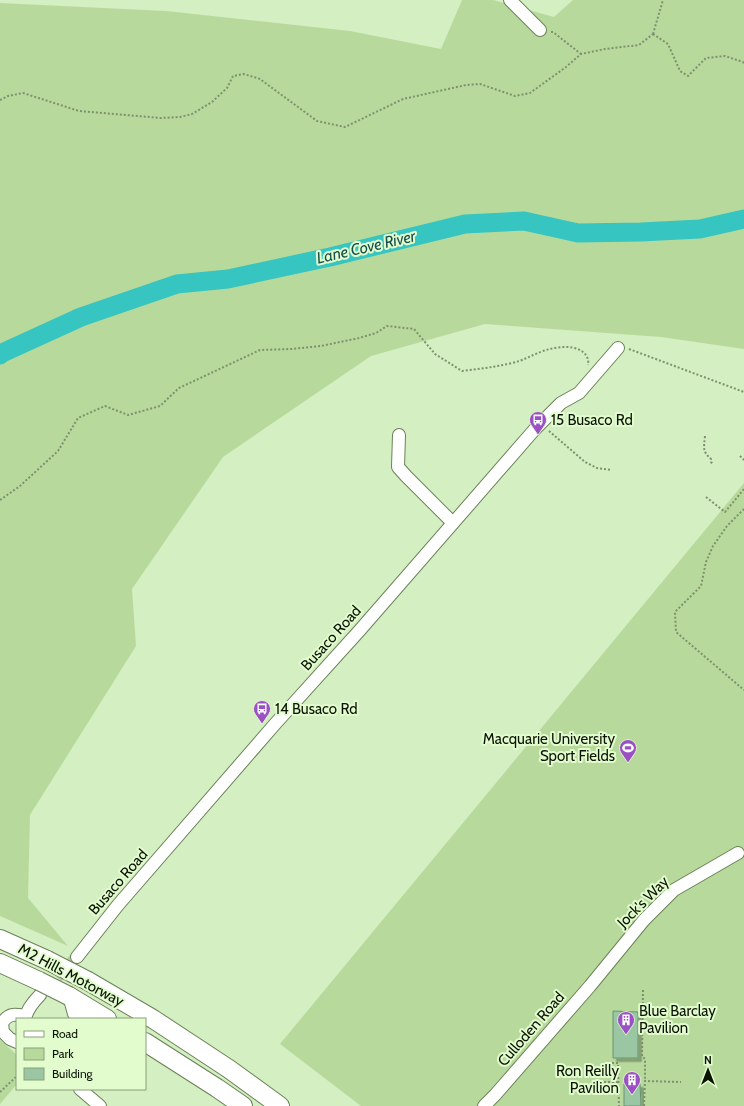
<svg xmlns="http://www.w3.org/2000/svg" width="744" height="1106" viewBox="0 0 744 1106" font-family="Cabin,sans-serif">
<style>
.green{fill:#b7da9c}
.lines{fill:none;stroke-linecap:round;stroke-linejoin:round}
.river{stroke:#37c5c1;stroke-width:19}
.building{fill:#9ac6a4;stroke:#689373;filter:url(#shadow)}
.minor-tunnel{stroke:#b6cea5;stroke-width:12;stroke-dasharray:12 6;stroke-linecap:butt}
.minor-casing{stroke:#6b8258;stroke-width:14}
.highway-casing{stroke:#6b8258;stroke-width:20}
.path{stroke:#7e9070;stroke-width:2;stroke-dasharray:2 2;stroke-linecap:butt}
.minor{stroke:#fff;stroke-width:12}
.highway{stroke:#fff;stroke-width:18}
.highway-bridge-casing{stroke:#6b8258;stroke-width:20;stroke-linecap:butt}
.highway-bridge{stroke:#fff;stroke-width:18}
.labels{text-anchor:middle;dominant-baseline:central;stroke-width:4;stroke-linejoin:round;paint-order:stroke}
.poi-label{font-size:15px;fill:#0b1304;stroke:#e2fcce;text-anchor:start}
.street-label{font-size:15px;fill:#0b1304;stroke:#e2fcce}
.water-label{font-size:16px;font-style:italic;fill:#154f4e;stroke:#e2fcce}
</style>
<defs>
<filter id="shadow"><feDropShadow dx="3.5" dy="3.5" stdDeviation="0" flood-color="#0004"/></filter>
</defs>
<rect width="100%" height="100%" fill="#d4efc1"/>
<g class="green">
<polygon points="462,0 493,0 554,17 573,0 744,0 744,349 661,337 485,324 371,356 223,457 132,589 136,646 30,815 28,898 68,946 0,916 0,3 166,11 350,31 441,49"/>
<polygon points="744,483 744,1106 361,1106 280,1044"/>
<polygon points="0,1040 17,1055 17,1084 0,1104"/>
</g>
<g class="lines">
<polyline class="river" points="0,355 2,353 81,317 177,284 228,279 330,257 465,224 524,221 578,233 641,232 700,229 744,219"/>
</g>
<g class="building">
<polygon points="613,1011 638,1012 638,1058 613,1058"/>
<polygon points="624,1084 640,1084 641,1106 624,1106"/>
</g>
<g class="lines">
<polyline class="minor-tunnel" points="44,990 77,957"/>
<defs>
<g id="minor">
<polyline points="510,0 540,30"/>
<polyline points="399,435 398,467 406,476 453,523"/>
<polyline points="77,957 118,905 275,724 360,630 535,429 561,403 579,393 618,348"/>
<polyline points="69,996 74,1014 83,1019"/>
<path d="M 25,1019 C 27,1009 33,1002 40,995"/>
<path d="M 17,1042 L 10,1039 L 3,1032 L 2,1023 C 9,1013 14,1014 25,1016"/>
<polyline points="80,1089 100,1106"/>
<polyline points="484,1106 495,1095 590,986 644,920 674,890 738,853"/>
</g>
<g id="highway">
<polyline points="0,939 47,960"/>
<polyline points="0,963 39,981"/>
<polyline points="88,981 153,1019 229,1069 280,1106"/>
<polyline points="69,996 107,1019"/>
<polyline points="145,1042 217,1088 243,1106"/>
</g>
</defs>
<use href="#minor" class="minor-casing"/>
<use href="#highway" class="highway-casing"/>
<g class="path">
<polyline points="551,32 553,32 581,54"/>
<polyline points="653,34 668,44 680,71 688,76 706,58 725,56 743,62 744,64"/>
<polyline points="653,34 663,0"/>
<polyline points="0,100 8,96 23,93 79,111 161,118 180,117 192,114 212,102 227,88 233,76 244,74 260,79 317,121 345,127 403,99 466,85 480,84 515,96 530,93 566,67 581,54 605,49 639,45 653,34"/>
<polyline points="629,349 744,392"/>
<polyline points="549,431 585,462 597,468 611,470"/>
<path d="M 705,436 C 704,448 702,451 711,459 L 711,462 L 713,464"/>
<polyline points="740,456 744,460"/>
<polyline points="706,497 725,512 744,489"/>
<path d="M 0,500 L 20,486 L 58,451 L 78,418 L 105,406 L 128,415 L 160,406 L 179,388 L 260,350 L 291,349 L 321,346 L 359,338 L 376,333 L 387,326 L 414,329 L 435,354 L 462,371 C 479,369 495,367 512,363 C 522,361 528,357 538,353 C 549,348 572,343 583,352 C 587,355 589,360 588,365"/>
<polyline points="744,509 727,526 713,546 706,562 701,586 675,612 676,632 744,690"/>
<polyline points="643,990 642,1056 645,1059 645,1081"/>
<polyline points="604,1063 618,1063 619,1106"/>
<polyline points="604,1082 618,1082"/>
<polyline points="0,1092 17,1076"/>
<polyline points="644,1106 645,1081 681,1082"/>
</g>
<use href="#minor" class="minor"/>
<use href="#highway" class="highway"/>
<defs>
<g id="highway-bridge">
<polyline points="47,960 88,981"/>
<polyline points="39,981 69,996"/>
</g>
</defs>
<use href="#highway-bridge" class="highway-bridge-casing"/>
<use href="#highway-bridge" class="highway-bridge"/>
</g>
<defs>
<symbol id="bus-pin" viewBox="-11 -11 22 30"><path d="M0 17L-7.5 6A9.5 9.5 0 1 1 7.5 6Z" fill="#9b51c4" stroke="#e2fcce"/><path d="M-5-6H5V4H4V6H2V4H-2V6H-4V4H-5ZM-3.5-4V0h7V-4ZM-3.5 1.2v1.5H-2V1.2ZM2 1.2v1.5H3.5V1.2Z" fill="#fff"/></symbol>
<symbol id="stadium-pin" viewBox="-11 -11 22 30"><path d="M0 17L-7.5 6A9.5 9.5 0 1 1 7.5 6Z" fill="#9b51c4" stroke="#e2fcce"/><path d="M0-5a6.5 5 0 1 0 0 10a6.5 5 0 1 0 0-10ZM-3.5-1.8h7v3.6h-7Z" fill="#fff"/></symbol>
<symbol id="building-pin" viewBox="-11 -11 22 30"><path d="M0 17L-7.5 6A9.5 9.5 0 1 1 7.5 6Z" fill="#9b51c4" stroke="#e2fcce"/><path d="M-4-6H4V6H1V3H-1V6H-4ZM-2.5-4.3h1.7v1.8h-1.7ZM.8-4.3h1.7v1.8H.8ZM-2.5-1h1.7V.8h-1.7ZM.8-1h1.7V.8H.8Z" fill="#fff"/></symbol>
</defs>
<g fill-rule="evenodd">
<use href="#bus-pin" x="528" y="410" width="20" height="27"/>
<use href="#bus-pin" x="252" y="699" width="20" height="27"/>
<use href="#stadium-pin" x="618" y="738" width="20" height="27"/>
<use href="#building-pin" x="616" y="1010" width="20" height="27"/>
<use href="#building-pin" x="622" y="1070" width="20" height="27"/>
</g>
<g class="labels">
<g class="poi-label">
<text x="551" y="420">15 Busaco Rd</text>
<text x="275" y="709">14 Busaco Rd</text>
<text x="615" y="739" text-anchor="end">Macquarie University<tspan x="615" dy="17">Sport Fields</tspan></text>
<text x="639" y="1011">Blue Barclay<tspan x="639" dy="17">Pavilion</tspan></text>
<text x="619" y="1071" text-anchor="end">Ron Reilly<tspan x="619" dy="17">Pavilion</tspan></text>
</g>
<g class="street-label">
<text transform="translate(331 638) rotate(-48)">Busaco Road</text>
<text transform="translate(118 882) rotate(-49)">Busaco Road</text>
<text transform="translate(643 902) rotate(-45)">Jock's Way</text>
<text transform="translate(71 975) rotate(28)">M2 Hills Motorway</text>
<text transform="translate(531 1029) rotate(-49)">Culloden Road</text>
</g>
<g class="water-label">
<text transform="translate(366 247) rotate(-13)">Lane Cove River</text>
</g>
</g>
<rect x="16" y="1018" width="130" height="72" fill="#e2fcce" stroke="#8c9f7d"/>
<rect x="24" y="1031" width="20" height="6" fill="#ffffff" stroke="#8c9f7d"/>
<text x="52" y="1038" font-size="12" fill="#0b1304">Road</text>
<rect x="24" y="1048" width="20" height="12" fill="#b7da9c" stroke="#8c9f7d"/>
<text x="52" y="1058" font-size="12" fill="#0b1304">Park</text>
<rect x="24" y="1068" width="20" height="12" fill="#9ac6a4" stroke="#8c9f7d"/>
<text x="52" y="1078" font-size="12" fill="#0b1304">Building</text>
<g transform="translate(708 1070)" stroke="#e2fcce" stroke-width="3" paint-order="stroke">
<path d="M0-3L7 15L0 10L-7 15Z" fill="#0b1304"/>
<text y="-6" font-size="11" font-weight="bold" text-anchor="middle" fill="#0b1304">N</text>
</g>
</svg>
